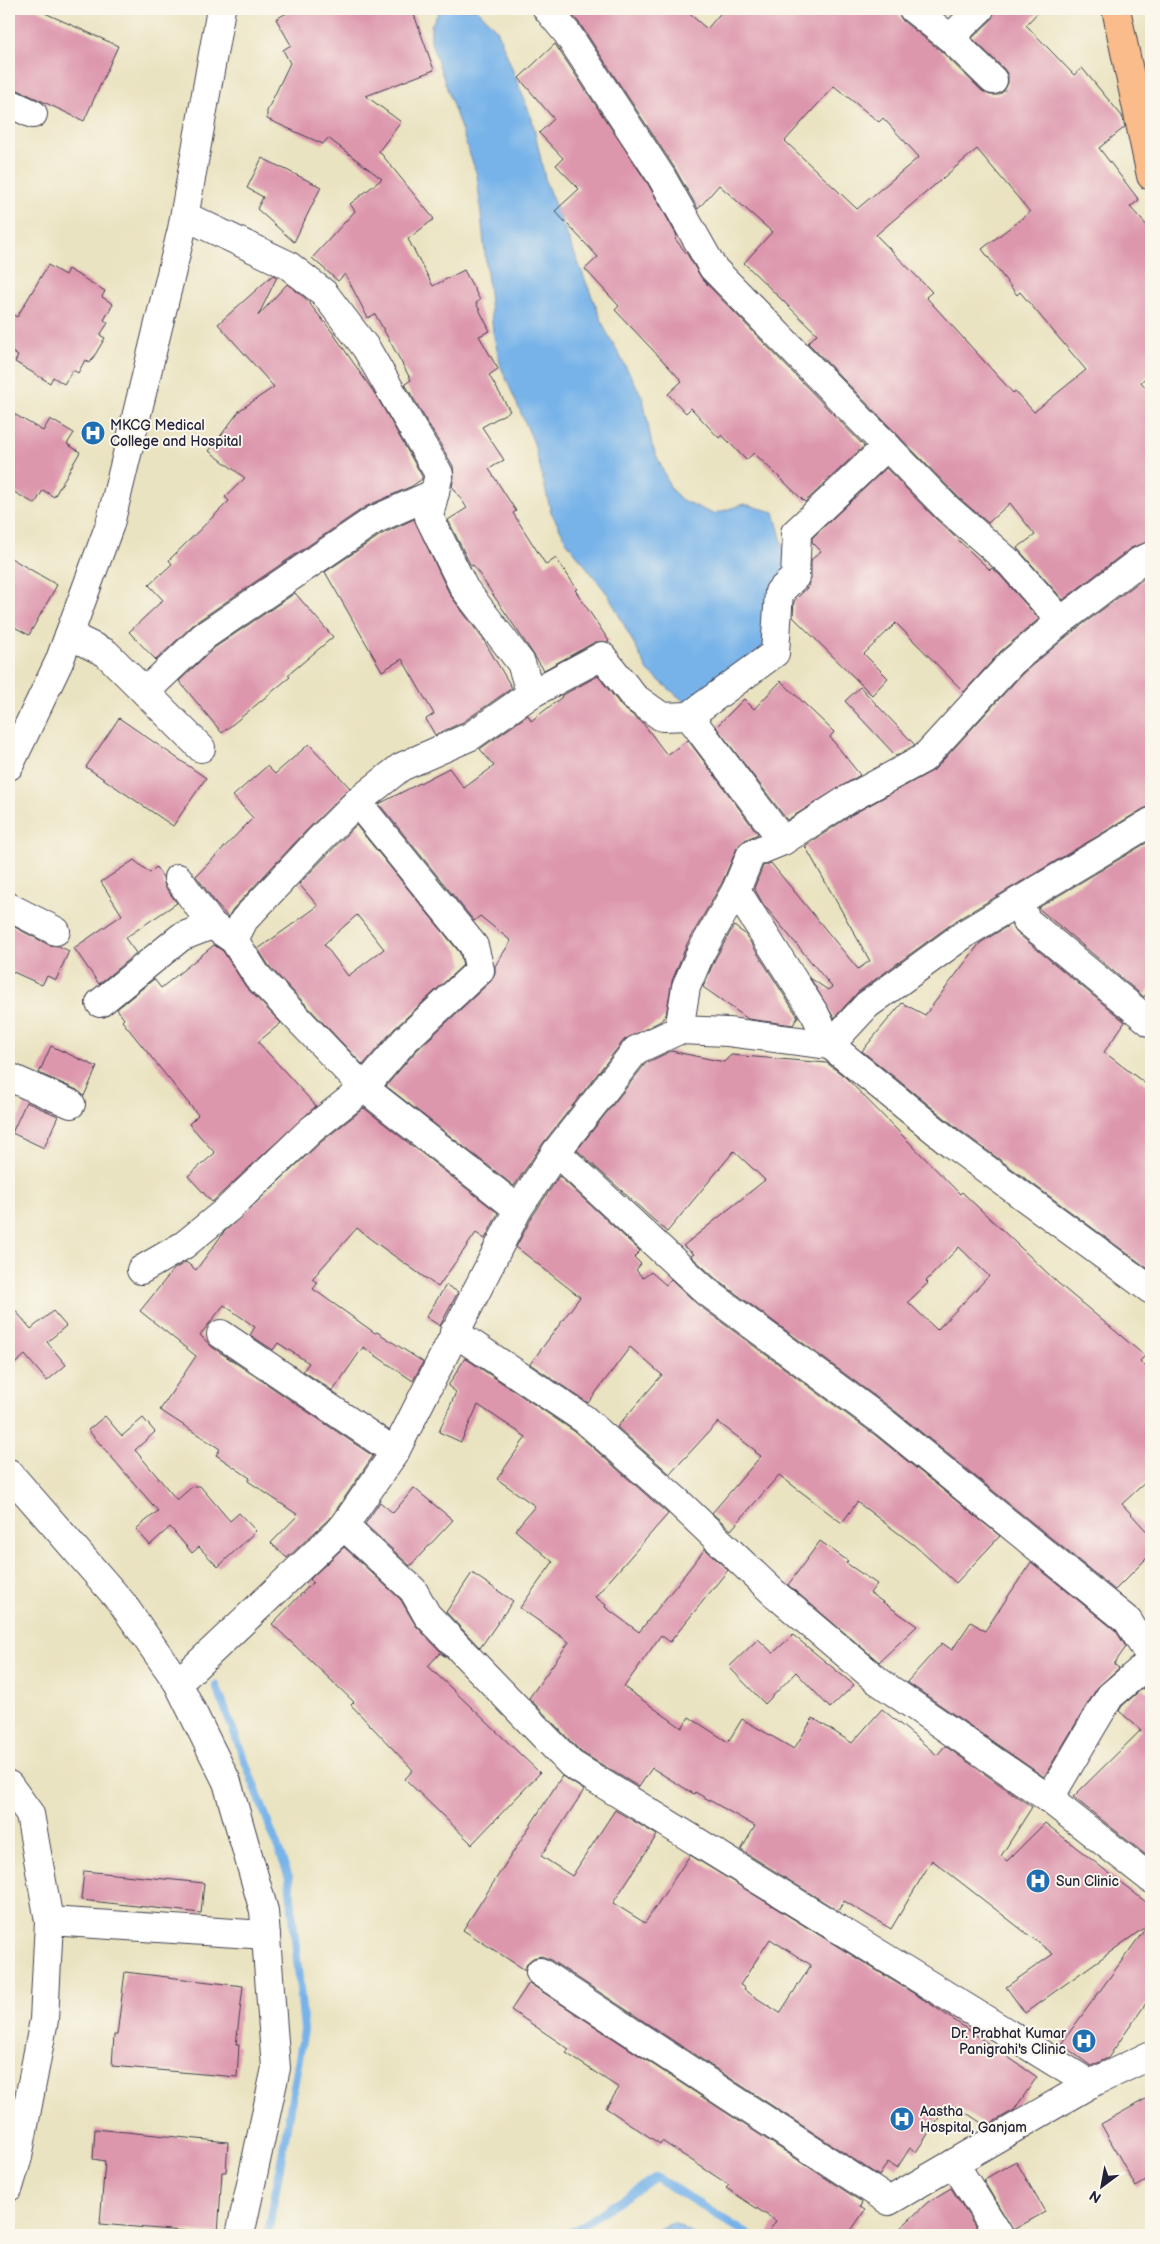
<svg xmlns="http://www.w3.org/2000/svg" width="1160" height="2244" viewBox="0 0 1160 2244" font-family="'Balsamiq Sans',sans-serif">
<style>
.water{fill:#77b3e9;stroke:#4c6a92}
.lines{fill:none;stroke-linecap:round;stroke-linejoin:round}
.stream{stroke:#77b3e9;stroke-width:8}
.building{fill:#dd97ad;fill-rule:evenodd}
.minor-casing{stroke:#403f4f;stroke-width:30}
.highway-casing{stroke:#403f4f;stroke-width:30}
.minor{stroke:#fff;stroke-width:28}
.highway{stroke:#f9bc8a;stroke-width:28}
.labels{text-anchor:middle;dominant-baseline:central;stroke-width:4;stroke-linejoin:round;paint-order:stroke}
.poi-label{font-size:14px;fill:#22223b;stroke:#fbf7ec;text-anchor:start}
</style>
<rect width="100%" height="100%" fill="#fbf7ec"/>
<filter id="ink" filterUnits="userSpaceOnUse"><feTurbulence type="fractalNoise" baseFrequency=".02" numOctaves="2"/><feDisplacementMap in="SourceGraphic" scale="10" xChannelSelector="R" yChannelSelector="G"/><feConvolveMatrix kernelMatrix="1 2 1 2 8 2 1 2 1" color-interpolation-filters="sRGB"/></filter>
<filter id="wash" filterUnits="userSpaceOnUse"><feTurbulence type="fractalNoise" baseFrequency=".0096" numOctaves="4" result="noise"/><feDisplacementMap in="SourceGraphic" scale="20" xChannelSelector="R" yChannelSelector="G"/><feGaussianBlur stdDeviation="1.12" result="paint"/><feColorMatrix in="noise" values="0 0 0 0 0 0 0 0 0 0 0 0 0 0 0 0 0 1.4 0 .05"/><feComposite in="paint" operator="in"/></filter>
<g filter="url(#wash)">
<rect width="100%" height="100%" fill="#eae3c1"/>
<g class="water">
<polygon points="441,9 477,9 497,30 532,119 546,183 605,329 643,398 652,445 671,489 682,500 713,514 744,504 774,512 789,568 771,641 687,704 648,671 609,596 567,542 551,512 534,443 501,367 493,332 477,175 431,42 431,25"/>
<polygon points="672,2222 696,2235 648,2235"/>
</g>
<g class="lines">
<g class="stream">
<polyline points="216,1685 289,1877 304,2030 268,2235"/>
<polyline points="567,2235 656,2177 749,2235"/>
</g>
</g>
<g id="blocks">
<g class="building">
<polygon points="14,9 36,9 118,46 84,121 16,89 9,88 9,21"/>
<polygon points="294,9 412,9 434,70 366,96 401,122 379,151 434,219 408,239 433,286 464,270 480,300 476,303 490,331 479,336 498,369 489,375 510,411 482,427 504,460 489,469 516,511 513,513 546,565 556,558 577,589 575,590 609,641 608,642 595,642 544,670 473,565 471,566 448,520 467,508 452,486 454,477 453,466 405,384 411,380 375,314 368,318 345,274 338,281 312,258 355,211 350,204 382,179 328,138 323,144 267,119 267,111 290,63 283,50 291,45 276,19"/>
<path d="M 567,9 L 684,9 L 707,29 L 724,9 L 898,9 L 899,15 L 903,21 L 940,50 L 982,91 L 990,95 L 998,95 L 1004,91 L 1008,83 L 1008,75 L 1004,69 L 972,38 L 991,20 L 995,9 L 1041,9 L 1026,25 L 1074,75 L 1082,68 L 1122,116 L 1125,127 L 1099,148 L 1139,200 L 1130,207 L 1151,230 L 1151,373 L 1141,382 L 1151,394 L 1151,541 L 1131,548 L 1063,600 L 1017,548 L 1035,535 L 1010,503 L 988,523 L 958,497 L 808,343 L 817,334 L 744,263 L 772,232 L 719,185 L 698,209 L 674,167 L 580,24 ZM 834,86 L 879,122 L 883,118 L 919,157 L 857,209 L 785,141 ZM 977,149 L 1030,212 L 982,249 L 1017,295 L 1020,292 L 1086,370 L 1034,412 L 1015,391 L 1013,393 L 926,297 L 932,292 L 876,235 Z"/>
<polygon points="555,44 648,184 676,234 677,237 675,239 687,254 702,279 864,446 805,502 754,453 746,460 722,435 719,438 691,408 686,413 668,394 682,381 615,310 619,306 585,269 598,257 555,211 579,189 556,165 563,158 539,133 554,119 519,78"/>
<polygon points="262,158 321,187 294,242 257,209 263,197 247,188"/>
<polygon points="48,265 65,275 68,269 105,291 102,297 113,304 104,320 108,323 100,335 105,338 90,363 85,360 78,373 73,370 64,384 53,377 50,383 15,362 18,356 9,350 9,312 17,317"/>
<polygon points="273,275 277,277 258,316 287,284 305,298 330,329 377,397 422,476 422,479 412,486 365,507 195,623 156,660 129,632 163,600 149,585 172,564 169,560 229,501 225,497 245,478 209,451 240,410 274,387 218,324"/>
<polygon points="9,411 43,431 50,419 74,433 67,444 80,452 54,497 43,490 35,504 9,489"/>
<polygon points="886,468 937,520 990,570 992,568 999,574 1039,619 1001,651 964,692 896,623 864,654 888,678 872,695 793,617 794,601 809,586 808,585 811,578 811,560 821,551 812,542 812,538"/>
<polygon points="414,519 450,595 483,639 512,688 463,722 435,735 426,719 434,714 402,659 382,671 325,572 382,534"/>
<polygon points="9,557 57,585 29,635 9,624"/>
<polygon points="1151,573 1151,806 1143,809 957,920 858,992 834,1018 810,978 828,990 832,987 763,904 754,888 763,866 771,863 858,969 870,961 805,846 853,814 934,770 1023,673 1071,633"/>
<polygon points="295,593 333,637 288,675 290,677 222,733 179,681 214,648"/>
<polygon points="598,676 622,707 643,723 667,755 688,740 758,834 745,840 737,848 722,883 687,944 672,981 666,1015 661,1021 624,1040 544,1142 514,1186 386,1086 416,1051 491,981 495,974 495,966 511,941 480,916 474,921 379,804 449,768 464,788 494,766 480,749 528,715 531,721 562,697 561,696"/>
<polygon points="781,681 834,732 830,737 860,775 787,820 716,727 744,699 754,709"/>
<polygon points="860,687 915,745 913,746 896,756 845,701"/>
<polygon points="119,718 206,778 173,826 86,767"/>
<polygon points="309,744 350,788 306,831 233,909 228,917 218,906 196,876 253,818 233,796 267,766 275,774"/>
<path d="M 356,825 L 460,953 L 463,965 L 394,1029 L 363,1065 L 269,966 L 258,949 L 318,906 L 299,884 ZM 357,915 L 384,949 L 348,976 L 324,944 Z"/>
<polygon points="1151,840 1151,987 1144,997 1038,908"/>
<polygon points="134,860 150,873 156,867 163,877 165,887 177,903 125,938 136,953 99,984 74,948 122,915 101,882"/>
<polygon points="9,924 49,945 59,946 69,951 56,980 47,976 42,985 9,970"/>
<polygon points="1011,924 1016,932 1125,1022 1104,1052 1151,1088 1151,1271 962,1132 862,1051 902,1003 925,1015 980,943"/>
<polygon points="734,926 745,934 798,1017 793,1025 748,1019 703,987 715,959"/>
<polygon points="214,945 223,951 246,987 281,1023 258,1042 316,1106 212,1202 188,1176 215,1153 189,1124 198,1115 122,1021 124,1019 117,1009 154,979 161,988"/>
<polygon points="51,1046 97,1067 84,1096 77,1090 39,1073"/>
<path d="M 671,1051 L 724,1062 L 731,1055 L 827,1063 L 844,1076 L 960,1194 L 962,1192 L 1059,1284 L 1145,1356 L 1140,1361 L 1151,1372 L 1151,1477 L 1122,1504 L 1151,1536 L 1151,1554 L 1115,1590 L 895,1411 L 716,1279 L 691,1256 L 694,1254 L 683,1246 L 765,1180 L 734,1151 L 667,1232 L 577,1150 L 646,1063 ZM 959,1247 L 989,1276 L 937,1330 L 908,1302 L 928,1283 L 926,1281 Z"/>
<polygon points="26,1102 58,1116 44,1148 12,1133"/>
<polygon points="364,1108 498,1213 485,1239 476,1233 438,1287 369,1238 357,1228 312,1279 318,1283 313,1289 375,1333 377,1332 423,1362 413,1381 363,1347 333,1391 303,1371 309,1363 278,1343 273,1350 250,1335 255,1327 224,1305 200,1335 212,1347 373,1456 332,1516 287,1558 271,1543 298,1515 248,1481 250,1478 216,1455 220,1449 160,1410 196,1356 140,1311 174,1269 186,1262 196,1270 224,1232 321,1142"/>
<polygon points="559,1176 640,1251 634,1257 641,1264 636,1270 643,1278 651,1272 666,1285 671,1279 697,1304 875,1435 1000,1536 956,1583 914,1545 857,1502 842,1523 779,1475 731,1530 712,1513 761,1456 755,1452 756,1451 718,1422 670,1474 617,1427 662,1375 630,1347 588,1403 530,1364 580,1297 516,1247 532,1217"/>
<polygon points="446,1285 458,1292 440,1326 426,1317"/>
<polygon points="9,1303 31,1329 53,1311 66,1326 47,1342 66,1365 47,1381 25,1355 9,1369"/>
<polygon points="465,1358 574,1431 668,1514 595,1597 606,1605 605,1607 639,1632 705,1549 728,1570 670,1642 661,1635 624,1687 682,1728 689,1717 728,1742 742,1719 794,1749 813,1718 852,1743 882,1709 937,1755 945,1746 1032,1807 1001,1856 1007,1861 1045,1823 1151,1906 1151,1996 1108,2058 1091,2066 1061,2044 1148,1925 1025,2013 1006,1987 1053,1954 932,1860 891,1929 844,1901 838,1911 741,1850 755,1826 695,1792 694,1794 652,1768 639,1787 581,1752 529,1698 569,1642 520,1608 553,1562 515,1530 535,1506 497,1479 526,1437 478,1405 461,1442 439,1432 456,1392 448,1386"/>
<polygon points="105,1416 122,1436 143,1418 155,1432 135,1450 177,1500 193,1486 200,1486 230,1521 239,1513 256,1531 218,1567 199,1547 192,1553 170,1527 150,1545 136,1529 158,1511 88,1430"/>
<polygon points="414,1488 453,1520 410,1566 365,1524 380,1502 393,1513"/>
<polygon points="820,1541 848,1561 846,1563 877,1584 870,1593 917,1626 879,1662 788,1585"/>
<polygon points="344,1547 401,1600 416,1626 446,1657 440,1653 428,1666 540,1773 472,1844 405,1779 413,1770 351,1705 354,1702 272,1624 313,1582 310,1579"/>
<polygon points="1031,1562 1116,1631 1126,1647 1114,1664 1119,1668 1097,1688 1044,1777 907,1682 942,1643 952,1650 971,1622 985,1631"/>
<polygon points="472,1573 513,1601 480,1648 446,1612"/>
<polygon points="793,1635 854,1685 830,1708 796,1672 765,1704 729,1667 758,1639 773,1653"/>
<polygon points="1143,1688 1151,1695 1151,1859 1073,1797 1141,1730 1119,1711 1122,1706"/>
<path d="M 562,1776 L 584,1790 L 541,1856 L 572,1876 L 615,1810 L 657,1835 L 613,1903 L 645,1923 L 690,1855 L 926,2001 L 1037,2077 L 1014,2110 L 986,2126 L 956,2106 L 952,2111 L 946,2107 L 916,2152 L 910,2148 L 897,2168 L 888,2162 L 879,2176 L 549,1959 L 541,1956 L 533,1958 L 527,1963 L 525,1970 L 463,1930 ZM 770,1939 L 811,1965 L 780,2013 L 744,1990 L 745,1988 L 740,1985 Z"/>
<polygon points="84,1871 204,1883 201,1913 81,1900"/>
<polygon points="125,1972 243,1986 236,2045 239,2045 237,2077 112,2066 114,2035 117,2035"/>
<polygon points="529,1983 862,2202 860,2207 865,2210 848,2235 766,2235 776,2221 726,2188 729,2185 662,2141 660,2144 606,2108 619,2088 566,2053 569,2049 511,2010"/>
<polygon points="1151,2096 1151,2178 1136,2187 1101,2124"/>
<polygon points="95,2129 228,2142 226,2172 222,2172 218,2234 100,2224 105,2161 93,2159"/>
<polygon points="1016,2161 1045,2212 1013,2230 983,2180"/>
<polygon points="951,2188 981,2235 893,2235 928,2202"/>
</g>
</g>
</g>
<g filter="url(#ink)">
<use href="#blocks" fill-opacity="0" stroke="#403f4f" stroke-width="1"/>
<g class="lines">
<defs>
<g id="minor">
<polyline points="547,9 567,33 661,176 713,268 947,508 1010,563 1061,621 1140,561 1151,556"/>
<polyline points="913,9 950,38 993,80"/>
<polyline points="950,38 980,9"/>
<polyline points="9,103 33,114"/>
<polyline points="185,216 288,265 324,293 366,348 439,474 429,517 464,588 521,663 531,694"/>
<polyline points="887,446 795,533 797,535 795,577 779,592 775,653 689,716 783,841 751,854 736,890 815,1014 830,1045 952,1144 1151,1290"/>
<polyline points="69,635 106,653 201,748"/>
<polyline points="145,692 204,636 374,520 435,493"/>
<polyline points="9,766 59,662 110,524 182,229 221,9"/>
<polyline points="783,841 845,801 923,759 1012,662 1061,621"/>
<polyline points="178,878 212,925"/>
<polyline points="1019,901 1026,920 1151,1023"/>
<polyline points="9,907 56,931"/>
<polyline points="234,940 244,920 317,842 357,802 401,767 471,736 531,694 602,656 634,697 662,717 689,716"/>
<polyline points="100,1003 181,937 212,925 234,940 257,976 364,1088 405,1040 480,970 474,946 357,802"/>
<polyline points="679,1030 686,987 701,952 736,890"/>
<polyline points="9,1077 71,1104"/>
<polyline points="556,1152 706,1291 885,1423 1128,1621 1151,1658"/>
<polyline points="141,1270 184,1245 228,1209 311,1130 364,1088 518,1209 556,1152 636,1050 679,1030 728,1032 830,1045 867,1005 966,933 1151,822"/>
<polyline points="454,1332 584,1419 676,1500 774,1593 878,1681 1049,1799 1151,1879"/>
<polyline points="221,1334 395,1452"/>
<polyline points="9,1473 122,1603 178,1683 227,1782 264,1911 276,2068 240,2235"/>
<polyline points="344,1526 413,1590 427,1615 571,1764 1090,2084"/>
<polyline points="178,1683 344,1526 395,1452 518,1209"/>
<polyline points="9,1785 30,1814 49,1921 44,2020 18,2157 9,2187"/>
<polyline points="1049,1799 1110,1696 1151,1661"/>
<polyline points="49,1921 266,1935"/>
<polyline points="540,1972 889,2201 1090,2084 1151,2055"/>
<polyline points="954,2163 999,2235"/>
</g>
<polyline id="highway" points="1116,9 1151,176"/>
</defs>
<use href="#minor" class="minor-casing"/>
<use href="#highway" class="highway-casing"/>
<use href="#minor" class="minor"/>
<use href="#highway" class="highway"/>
</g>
</g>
<defs>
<symbol id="hospital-disc" viewBox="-11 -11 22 22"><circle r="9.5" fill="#1f6fb2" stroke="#fbf7ec"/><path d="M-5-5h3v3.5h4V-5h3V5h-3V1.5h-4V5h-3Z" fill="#fff"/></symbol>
</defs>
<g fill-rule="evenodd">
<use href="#hospital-disc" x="79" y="419" width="28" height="28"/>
<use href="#hospital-disc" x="1024" y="1867" width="28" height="28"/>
<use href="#hospital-disc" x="1070" y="2027" width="28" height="28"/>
<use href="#hospital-disc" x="888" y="2105" width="28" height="28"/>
</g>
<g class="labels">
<g class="poi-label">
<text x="110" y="425">MKCG Medical<tspan x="110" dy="16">College and Hospital</tspan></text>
<text x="1056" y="1881">Sun Clinic</text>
<text x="1066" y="2033" text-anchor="end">Dr. Prabhat Kumar<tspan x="1066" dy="16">Panigrahi's Clinic</tspan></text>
<text x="920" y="2111">Aastha<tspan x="920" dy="16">Hospital, Ganjam</tspan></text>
</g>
</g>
<rect width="1160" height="2244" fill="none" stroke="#fbf7ec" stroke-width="30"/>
<g transform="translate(1102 2186) rotate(212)" stroke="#fbf7ec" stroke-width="4" paint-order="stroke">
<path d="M0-4L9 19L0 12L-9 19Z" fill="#22223b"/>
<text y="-8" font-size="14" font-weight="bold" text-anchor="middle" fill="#22223b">N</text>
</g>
</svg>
